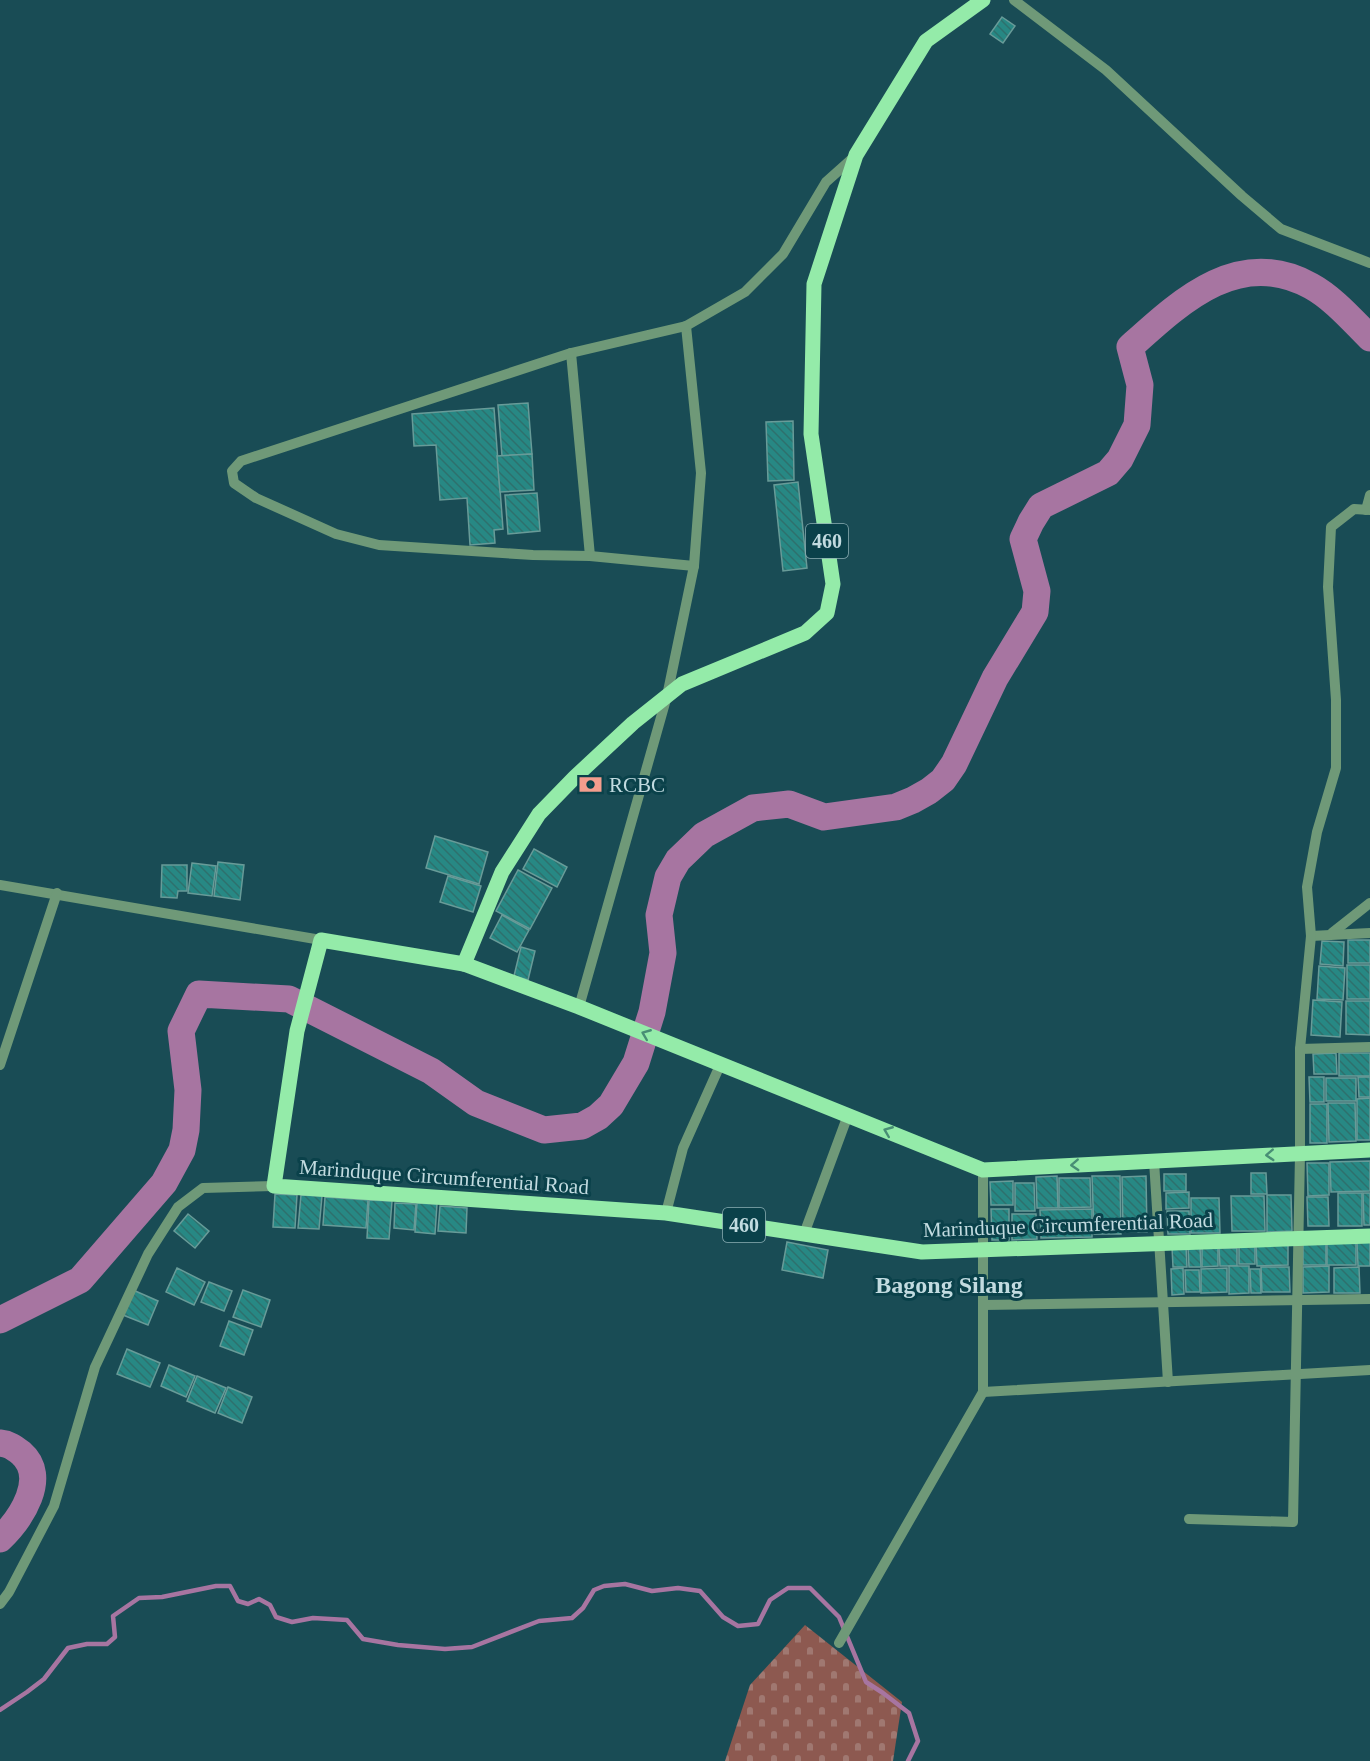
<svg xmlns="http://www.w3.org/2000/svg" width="1370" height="1761" viewBox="0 0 1370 1761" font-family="'Times New Roman',serif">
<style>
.cemetery{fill:url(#cemetery-stones)}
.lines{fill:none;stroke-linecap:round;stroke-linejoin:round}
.stream{stroke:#a775a1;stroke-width:4.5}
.river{stroke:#a775a1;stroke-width:27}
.building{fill:url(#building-back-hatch);stroke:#689b98;stroke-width:1.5}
.minor{stroke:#6f9978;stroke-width:10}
.major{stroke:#94eba9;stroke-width:15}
.oneway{stroke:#488e75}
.labels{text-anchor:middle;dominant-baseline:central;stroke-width:6;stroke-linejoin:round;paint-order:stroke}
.shield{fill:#0a414a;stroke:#8badb3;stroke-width:1.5}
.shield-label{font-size:20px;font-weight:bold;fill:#c2dbe0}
.poi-label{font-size:21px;fill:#c2dbe0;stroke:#0a414a;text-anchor:start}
.street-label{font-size:21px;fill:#c2dbe0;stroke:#0a414a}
.quarter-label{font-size:24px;font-weight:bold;fill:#c2dbe0;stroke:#0a414a}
</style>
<defs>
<pattern id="cemetery-stones" width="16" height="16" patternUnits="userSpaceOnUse" patternTransform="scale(1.5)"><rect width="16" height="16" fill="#8d5950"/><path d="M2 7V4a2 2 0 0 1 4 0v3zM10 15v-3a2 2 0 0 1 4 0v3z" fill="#a07871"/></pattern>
<pattern id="building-back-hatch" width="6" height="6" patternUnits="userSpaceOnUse" patternTransform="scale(1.5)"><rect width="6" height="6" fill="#278884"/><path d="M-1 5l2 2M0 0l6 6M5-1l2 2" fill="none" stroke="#2e706d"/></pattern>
</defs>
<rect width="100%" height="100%" fill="#194c55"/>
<polygon class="cemetery" points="805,1625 902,1702 893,1761 725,1761 750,1685"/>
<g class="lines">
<polyline class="stream" points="0,1710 27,1692 44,1679 68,1648 87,1644 107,1644 115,1637 113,1616 139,1598 162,1597 216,1586 230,1586 238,1601 248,1604 259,1599 270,1605 276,1617 292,1622 313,1618 347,1620 363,1639 398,1645 445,1649 472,1647 539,1621 572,1618 583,1608 594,1590 604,1586 625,1584 652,1591 678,1588 700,1591 723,1617 738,1626 758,1624 770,1600 788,1588 810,1588 839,1617 866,1682 883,1693 909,1713 918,1741 908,1761"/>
<g class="river">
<path d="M 0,1320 L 80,1280 L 164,1183 L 182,1150 L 186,1130 L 188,1090 L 181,1031 L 199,994 L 289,999 L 431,1071 L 476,1103 L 544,1130 L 582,1126 L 598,1117 L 611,1105 L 636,1063 L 652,1012 L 663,953 L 659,915 L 668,877 L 678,860 L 704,835 L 753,808 L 789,804 L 824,817 L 896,807 L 913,800 L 929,791 L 943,780 L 954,764 L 995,678 L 1035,612 L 1037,591 L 1023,539 L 1031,522 L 1041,506 L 1108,473 L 1120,459 L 1137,425 L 1140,385 L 1130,347 C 1181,301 1239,246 1311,286 C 1333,298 1352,320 1370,338"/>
<path d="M 0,1443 C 9,1444 13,1447 21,1453 C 49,1477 21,1519 0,1539"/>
</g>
</g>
<g class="building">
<polygon points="1002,17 1015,26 1003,43 990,34"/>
<polygon points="528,403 532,454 502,456 498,405"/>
<polygon points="494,408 503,529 494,530 495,543 470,545 467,498 440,500 436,445 414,446 412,414"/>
<polygon points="793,421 794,480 768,481 766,422"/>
<polygon points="532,454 534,490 500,492 497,456"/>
<polygon points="798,482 807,568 783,571 774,485"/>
<polygon points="537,493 540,531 508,534 505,495"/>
<polygon points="435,836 488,852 479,884 426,868"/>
<polygon points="534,849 567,867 557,887 523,869"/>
<polygon points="218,862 244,865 240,900 214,896"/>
<polygon points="192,863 216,866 212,896 188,893"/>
<polygon points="162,865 187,865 187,891 178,891 177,898 161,897"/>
<polygon points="518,870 552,888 530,929 496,911"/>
<polygon points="448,876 481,886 473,912 440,902"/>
<polygon points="502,915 529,930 517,952 490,938"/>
<rect x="1348" y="940" width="22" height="23"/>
<polygon points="1322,941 1344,942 1343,966 1320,964"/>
<polygon points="521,947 535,951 528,980 514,976"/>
<rect x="1347" y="965" width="23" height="34"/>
<polygon points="1319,966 1345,968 1343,1000 1317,999"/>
<polygon points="1313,1000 1342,1002 1340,1037 1311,1035"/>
<polygon points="1346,1001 1370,1001 1370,1035 1346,1034"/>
<polygon points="1336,1053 1337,1074 1314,1074 1313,1054"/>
<rect x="1339" y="1053" width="31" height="23"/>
<polygon points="1309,1077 1324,1077 1324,1102 1310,1102"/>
<polygon points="1358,1077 1370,1077 1370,1097 1359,1097"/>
<rect x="1326" y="1078" width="30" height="23"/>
<polygon points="1370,1098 1370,1140 1357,1140 1357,1099"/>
<polygon points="1328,1103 1355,1103 1356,1141 1329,1142"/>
<rect x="1310" y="1104" width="17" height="39"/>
<polygon points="1370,1161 1370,1191 1331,1192 1330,1162"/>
<polygon points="1307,1163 1329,1163 1329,1195 1308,1196"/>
<polygon points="1251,1173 1266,1173 1267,1194 1251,1194"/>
<rect x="1164" y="1174" width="22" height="17"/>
<polygon points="1057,1176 1058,1208 1037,1208 1036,1177"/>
<polygon points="1092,1176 1120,1176 1121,1234 1094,1234"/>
<polygon points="1146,1176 1147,1232 1123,1232 1122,1177"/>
<polygon points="1059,1178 1090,1178 1091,1207 1059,1208"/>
<polygon points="1013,1181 1013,1205 991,1205 990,1182"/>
<polygon points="1015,1183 1034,1183 1035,1211 1015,1211"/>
<polygon points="1189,1192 1189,1208 1166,1209 1166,1193"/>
<rect x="1338" y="1193" width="24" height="33"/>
<polygon points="1363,1193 1370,1193 1370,1225 1364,1225"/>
<polygon points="275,1194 297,1195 295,1228 273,1227"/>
<polygon points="301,1195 322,1196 319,1229 298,1228"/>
<polygon points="1267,1195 1291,1195 1292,1231 1267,1232"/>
<polygon points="1231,1196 1264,1196 1265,1231 1232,1231"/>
<polygon points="325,1197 368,1200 366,1228 323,1225"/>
<polygon points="1307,1197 1328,1197 1329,1226 1308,1226"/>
<polygon points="1191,1198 1219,1198 1220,1233 1191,1233"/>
<polygon points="369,1200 392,1201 389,1239 367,1238"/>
<polygon points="395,1203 416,1204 414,1230 394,1228"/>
<polygon points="417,1203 437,1204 435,1234 415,1232"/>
<polygon points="440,1206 467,1208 466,1233 438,1231"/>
<polygon points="991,1209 1009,1209 1009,1240 992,1240"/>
<polygon points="1092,1209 1092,1237 1041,1238 1040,1210"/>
<polygon points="1167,1211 1189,1211 1190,1234 1168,1234"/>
<polygon points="188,1214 209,1231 195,1248 174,1231"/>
<polygon points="1012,1214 1036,1214 1037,1239 1012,1240"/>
<polygon points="787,1242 828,1250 823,1278 782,1270"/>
<polygon points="1356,1242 1356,1265 1327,1265 1327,1243"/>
<polygon points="1357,1242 1370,1242 1370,1266 1358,1266"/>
<rect x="1303" y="1243" width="23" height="22"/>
<polygon points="1256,1245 1288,1245 1288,1265 1257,1266"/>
<polygon points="1186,1246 1187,1267 1173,1267 1172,1247"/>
<polygon points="1202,1246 1218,1246 1218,1266 1202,1267"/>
<polygon points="1188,1247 1200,1247 1201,1267 1189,1267"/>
<rect x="1239" y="1247" width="16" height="17"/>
<polygon points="1219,1248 1237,1248 1237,1266 1220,1266"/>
<polygon points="1229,1266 1249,1266 1249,1293 1229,1294"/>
<polygon points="1329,1266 1329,1292 1303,1293 1303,1267"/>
<polygon points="1261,1267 1289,1267 1290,1292 1262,1292"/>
<polygon points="1359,1267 1360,1293 1334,1293 1334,1268"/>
<polygon points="177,1268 205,1282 194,1305 166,1292"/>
<polygon points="1183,1268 1184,1294 1172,1295 1171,1269"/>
<polygon points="1227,1268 1227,1292 1201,1293 1201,1269"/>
<polygon points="1250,1269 1260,1269 1261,1293 1251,1293"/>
<polygon points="1185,1270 1199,1270 1200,1292 1186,1292"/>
<polygon points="209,1282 232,1291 224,1311 201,1302"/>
<polygon points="133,1290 158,1301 148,1325 123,1315"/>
<polygon points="243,1290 270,1300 261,1327 233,1317"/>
<polygon points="229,1321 253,1330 244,1355 220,1346"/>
<polygon points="127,1349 160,1363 150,1387 117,1374"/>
<polygon points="169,1365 195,1376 186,1397 161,1386"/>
<polygon points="197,1376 226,1388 215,1413 187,1401"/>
<polygon points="228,1387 252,1397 242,1423 218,1413"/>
</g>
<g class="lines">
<g class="minor">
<polyline points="1014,0 1106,70 1242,196 1281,229 1370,263"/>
<polyline points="686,326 701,473 694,566"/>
<polyline points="571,353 590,556"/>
<polyline points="1366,510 1370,495"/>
<polyline points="0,885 321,940"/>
<polyline points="1332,933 1370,903"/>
<polyline points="1311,936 1370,933"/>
<polyline points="579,1007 667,696 694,566 590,556 533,555 379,545 336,534 256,498 234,483 232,471 241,461 571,353 686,326 745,292 783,254 826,182 854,157"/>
<polyline points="1300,1049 1370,1047"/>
<polyline points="0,1065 57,893"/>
<polyline points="1154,1161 1168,1382"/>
<polyline points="666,1213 683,1148 721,1063"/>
<polyline points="804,1234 848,1115"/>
<polyline points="983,1305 1370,1299"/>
<polyline points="983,1392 1370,1370"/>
<polyline points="1189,1519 1293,1522 1300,1154 1300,1049 1311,936 1307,887 1317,832 1336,768 1336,700 1328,587 1331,527 1354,509 1370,510"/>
<polyline points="0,1604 9,1592 54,1506 95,1367 148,1254 178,1207 203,1188 274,1186"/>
<polyline points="839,1643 983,1392 983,1170"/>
</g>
<g class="major">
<polyline points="464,964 502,872 539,814 575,777 633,723 682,684 805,633 827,613 833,584 811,434 814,284 856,155 926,41 983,0"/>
<polyline points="1370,1150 983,1170 579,1007 464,964 321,940 297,1031 274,1186 666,1213 922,1252 1370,1236"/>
</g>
</g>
<defs><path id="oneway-chevron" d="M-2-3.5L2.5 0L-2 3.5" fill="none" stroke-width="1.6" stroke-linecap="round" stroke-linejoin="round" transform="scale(1.5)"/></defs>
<g class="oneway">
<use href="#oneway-chevron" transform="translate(646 1034) rotate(-158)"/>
<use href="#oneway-chevron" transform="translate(888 1131) rotate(-158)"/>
<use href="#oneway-chevron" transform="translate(1270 1155) rotate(177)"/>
<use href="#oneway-chevron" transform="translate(1075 1165) rotate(177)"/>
</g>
<defs>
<symbol id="bank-bare" viewBox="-9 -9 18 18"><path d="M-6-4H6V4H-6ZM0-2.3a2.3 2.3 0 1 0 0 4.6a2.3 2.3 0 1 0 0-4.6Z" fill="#f49d8d" stroke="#0a414a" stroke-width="2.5" paint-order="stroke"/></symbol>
</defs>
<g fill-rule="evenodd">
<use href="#bank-bare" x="574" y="768" width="33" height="33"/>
</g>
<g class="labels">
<g class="shield">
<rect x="806" y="524" width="42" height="34" rx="4.5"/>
<rect x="723" y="1208" width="42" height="34" rx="4.5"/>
</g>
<g class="shield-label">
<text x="827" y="541">460</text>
<text x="744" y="1225">460</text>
</g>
<g class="poi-label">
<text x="609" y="785">RCBC</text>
</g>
<g class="street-label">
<text transform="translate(444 1177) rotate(4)">Marinduque Circumferential Road</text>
<text transform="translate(1068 1225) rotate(-2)">Marinduque Circumferential Road</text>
</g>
<g class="quarter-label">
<text x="949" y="1285">Bagong Silang</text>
</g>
</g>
</svg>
